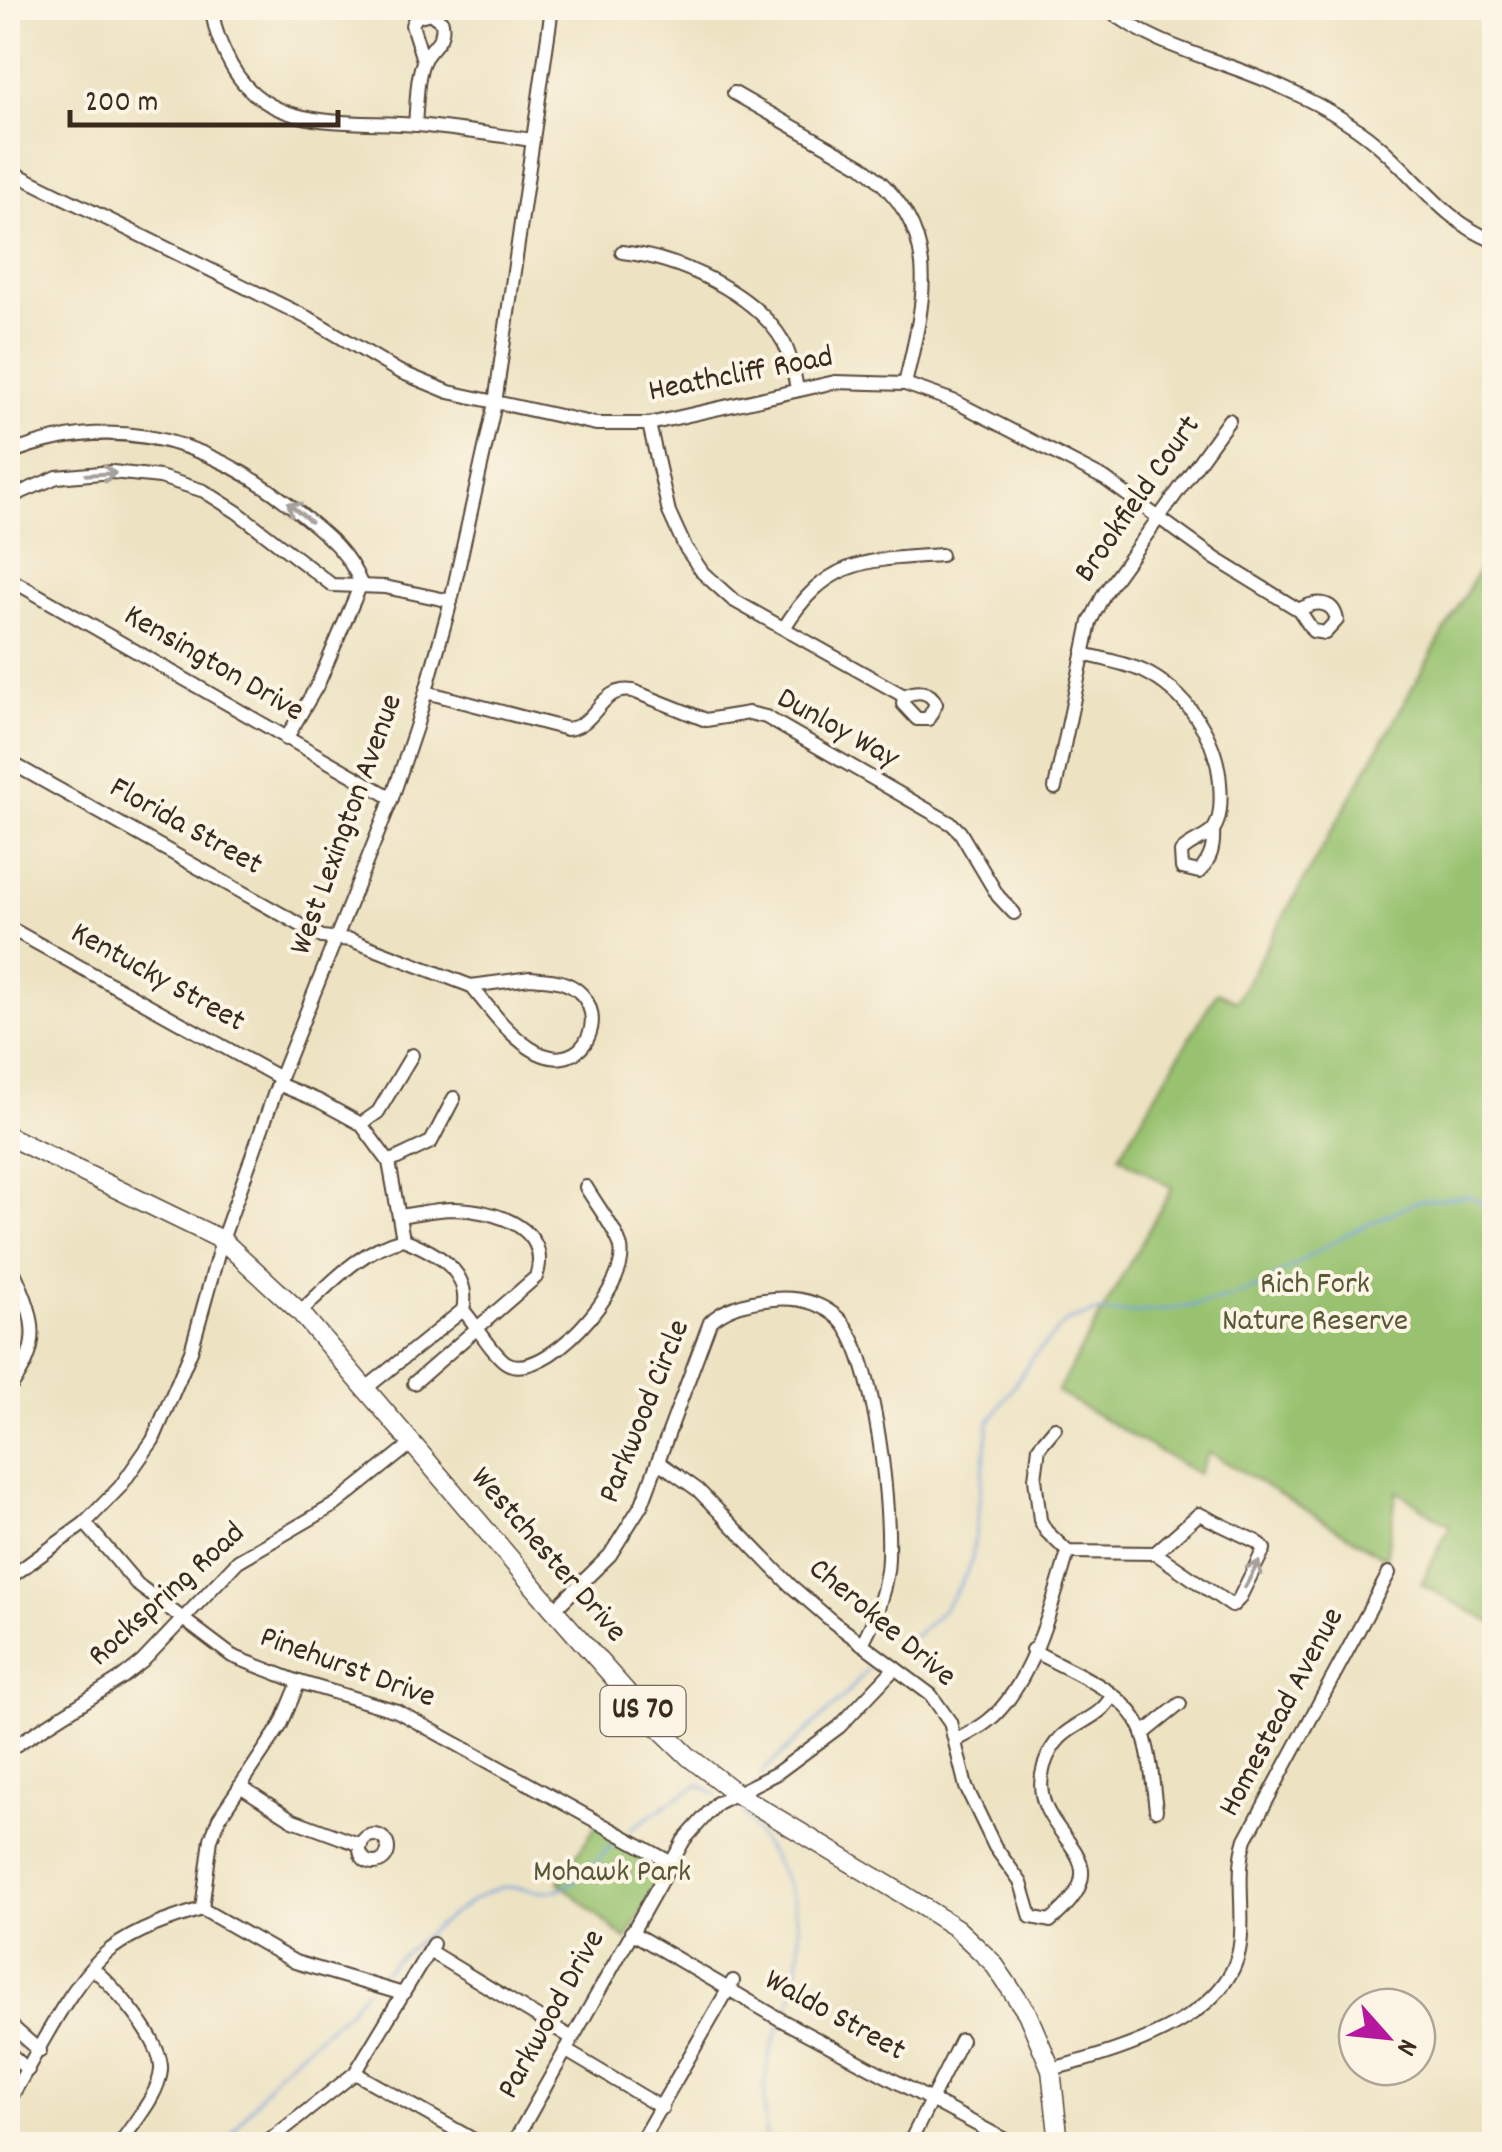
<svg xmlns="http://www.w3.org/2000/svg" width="1502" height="2152" viewBox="0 0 1502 2152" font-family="Dekko,sans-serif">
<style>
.green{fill:#98c26f;stroke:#6a7646;stroke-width:2.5}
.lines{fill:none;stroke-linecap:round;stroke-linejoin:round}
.stream{stroke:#71a0da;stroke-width:2.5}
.minor-casing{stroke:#564637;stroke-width:16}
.major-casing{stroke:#564637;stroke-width:21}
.minor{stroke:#fff;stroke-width:12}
.major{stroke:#fff;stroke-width:18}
.oneway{stroke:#a79f9a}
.labels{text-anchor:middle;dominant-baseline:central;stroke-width:8;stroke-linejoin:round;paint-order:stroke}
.shield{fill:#fcf5e5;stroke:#75675a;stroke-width:2.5}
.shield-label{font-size:30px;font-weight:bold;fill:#3b2a1e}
.street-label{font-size:32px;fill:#3b2a1e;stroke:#fcf5e5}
.park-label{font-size:32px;fill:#575836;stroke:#fcf5e5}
</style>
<rect width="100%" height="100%" fill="#fcf5e5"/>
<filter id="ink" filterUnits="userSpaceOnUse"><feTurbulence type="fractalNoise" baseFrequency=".01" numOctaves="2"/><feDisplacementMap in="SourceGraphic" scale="20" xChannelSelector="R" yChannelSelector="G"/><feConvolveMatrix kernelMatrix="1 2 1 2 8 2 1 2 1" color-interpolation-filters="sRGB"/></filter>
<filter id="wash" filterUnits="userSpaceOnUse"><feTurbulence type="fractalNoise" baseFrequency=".0048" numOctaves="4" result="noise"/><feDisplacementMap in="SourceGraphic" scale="40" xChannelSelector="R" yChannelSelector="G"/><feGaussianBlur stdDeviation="2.25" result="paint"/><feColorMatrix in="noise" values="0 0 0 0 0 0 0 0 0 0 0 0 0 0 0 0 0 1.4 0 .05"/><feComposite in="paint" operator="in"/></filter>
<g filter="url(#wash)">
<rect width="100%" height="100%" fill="#ede3c3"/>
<g class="green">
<polygon points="1494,543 1494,1624 1421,1584 1450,1526 1397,1491 1386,1558 1209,1452 1198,1474 1057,1392 1172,1188 1119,1156 1217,992 1236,1001"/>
<polygon points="599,1821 670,1862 626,1940 559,1882"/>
</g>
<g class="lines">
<g class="stream">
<path d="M 897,1649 C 932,1624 957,1600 972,1559 L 989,1423 L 1032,1358 L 1066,1322 L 1096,1312 L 1133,1313 L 1186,1307 L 1228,1298 L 1258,1287 L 1347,1234 L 1418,1201 L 1470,1196 L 1494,1211"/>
<polyline points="760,1774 842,1699 868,1669"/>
<path d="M 741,1807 C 752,1830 770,1850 782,1873 C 806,1919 804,1971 784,2017"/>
<path d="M 629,1830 C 649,1818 682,1792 700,1785 L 717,1795"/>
<path d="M 376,1979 C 400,1955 472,1892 504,1887 C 516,1886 531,1891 543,1892 C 572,1892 595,1864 612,1844"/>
<polyline points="224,2144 279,2070 351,2008 367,1988"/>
<path d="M 766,2144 C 764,2094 760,2073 781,2024"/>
</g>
</g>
</g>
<g filter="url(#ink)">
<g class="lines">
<defs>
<g id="minor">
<path d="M 212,8 C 214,30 221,46 231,65 C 269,135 352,119 418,125 C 456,129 495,135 533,140"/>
<path d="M 1106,8 C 1156,47 1208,56 1265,80 C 1303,96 1347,118 1378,145 C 1418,179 1444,221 1494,241"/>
<path d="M 734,93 L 862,166 C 944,229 926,296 905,384"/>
<path d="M 415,125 C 417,106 416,74 425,58 C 434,44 445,40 442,22 L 430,13 L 416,17 L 412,25 L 423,60"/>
<path d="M 8,170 L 312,320 L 398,371 L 449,392 L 596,424 L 649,424 L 835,382 L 905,384 L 956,402 L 1105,479 L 1216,559 L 1299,610 L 1313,631 L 1325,633 L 1337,620 C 1333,599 1314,601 1299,610"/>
<path d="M 622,252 C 678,258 755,292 784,343 C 791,357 794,373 797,389"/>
<path d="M 649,424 L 669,512 L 685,547 L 703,573 L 733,600 L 904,696 C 916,690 930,690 936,704 L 928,719 L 917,719 L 903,704 L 904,696"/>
<path d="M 8,454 C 117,409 215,442 302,515 C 329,537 348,552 361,584"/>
<polyline points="8,498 57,477 112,472 160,477 204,491 237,512 332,585 385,587 451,601"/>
<polyline points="8,578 392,798"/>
<path d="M 784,628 C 827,558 867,560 941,555"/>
<path d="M 1083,654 C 1103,659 1124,663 1143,671 C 1185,691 1217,737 1220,783 C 1221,796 1222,819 1213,830 C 1205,839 1190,842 1181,852 L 1182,868 L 1199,872 C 1211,859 1214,848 1213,830"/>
<path d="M 426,692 L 567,729 C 598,726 598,686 633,691 L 706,720 L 749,713 L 766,717 L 952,824 L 960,832 L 998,896 L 1014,913"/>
<polyline points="286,739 318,684 361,584"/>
<polyline points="8,761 322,937 351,940 471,986"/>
<polyline points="1055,788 1090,622 1104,594 1229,420"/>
<polyline points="8,927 280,1078"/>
<path d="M 530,978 C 540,979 552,979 561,982 C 619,1000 587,1086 530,1048 C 506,1032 489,1008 471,986 Z"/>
<polyline points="278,1084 319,1101 361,1124 389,1162"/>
<polyline points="361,1124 378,1112 412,1055"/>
<path d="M 400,1216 C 418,1213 437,1209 455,1209 C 495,1210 553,1228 536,1277 L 414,1383"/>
<path d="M 463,1310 C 475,1323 494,1356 507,1363 C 543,1383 629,1289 621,1248 C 618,1232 595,1203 586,1187"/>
<path d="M 300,1312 C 331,1283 361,1249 403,1239"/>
<path d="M 365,1389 L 463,1310 C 472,1270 433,1251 403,1239 L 389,1162 L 431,1142 L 454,1098"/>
<path d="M 8,1390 C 43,1348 36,1320 15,1274"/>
<polyline points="1055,1428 1039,1447 1035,1478 1040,1520 1046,1531 1068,1552 1155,1553 1232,1606 1239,1599 1264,1549 1257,1542 1199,1514 1155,1553"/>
<path d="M 660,1463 L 698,1490 L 790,1585 L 833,1622 L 931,1695 L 950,1722 L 966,1787 L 995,1847 L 1021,1883 L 1031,1917 L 1050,1921 C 1135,1851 1022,1839 1044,1766 C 1059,1719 1094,1728 1112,1696"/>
<polyline points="85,1523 138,1585 232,1656 299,1682 397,1711 670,1862"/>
<polyline points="8,1579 85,1523 120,1487 153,1440 191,1351 222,1240 280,1078 392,798 416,727 451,601 495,403 552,8"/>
<path d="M 554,1610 L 610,1555 L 642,1504 L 710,1322 C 727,1306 750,1301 773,1299 C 797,1297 820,1302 838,1318 C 876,1353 893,1519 887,1571 C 883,1598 875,1620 862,1644"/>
<path d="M 1032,1650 C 1068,1671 1128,1690 1143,1733 C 1151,1757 1153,1785 1156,1810"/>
<polyline points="1143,1734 1180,1704"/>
<path d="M 955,1741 C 966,1735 978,1729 988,1721 C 1031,1687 1053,1602 1068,1552"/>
<polyline points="8,1750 123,1677 142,1662 238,1561 336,1504 410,1445"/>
<polyline points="240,1786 293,1820 361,1845"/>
<circle cx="374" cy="1849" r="14"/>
<polyline points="202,1909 295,1962 403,1994"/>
<polyline points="631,1932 783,2021 1013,2144"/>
<polyline points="429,1951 572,2038"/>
<path d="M 93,1969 C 114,1985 163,2042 161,2070 C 159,2095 133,2123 120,2144"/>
<polyline points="8,2023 40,2051"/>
<polyline points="565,2050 662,2108"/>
<polyline points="8,2052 28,2070"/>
<path d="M 1051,2069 C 1112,2054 1230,2021 1240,1945 C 1245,1910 1235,1874 1246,1839 L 1389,1573"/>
<polyline points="355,2073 481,2144"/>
<path d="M 8,2102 C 36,2057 70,1981 111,1949 C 138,1929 170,1919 202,1909 L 211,1839 L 219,1818 L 281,1725 L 299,1682"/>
<polyline points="265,2144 355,2073 433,1944"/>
<polyline points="513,2144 684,1840 717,1803 777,1773 839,1727 895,1668"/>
<polyline points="639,2144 733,1981"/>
<polyline points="909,2144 961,2040"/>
</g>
<polyline id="major" points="8,1136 222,1240 300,1312 554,1610 653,1722 689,1757 737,1794 901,1893 956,1928 972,1943 993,1963 1027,2013 1051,2069 1059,2144"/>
</defs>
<use href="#minor" class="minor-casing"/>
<use href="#major" class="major-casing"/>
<use href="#minor" class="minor"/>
<use href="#major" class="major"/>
</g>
<defs><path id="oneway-shaft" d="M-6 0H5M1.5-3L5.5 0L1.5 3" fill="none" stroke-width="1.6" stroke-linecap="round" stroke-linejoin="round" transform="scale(2.5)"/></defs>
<g class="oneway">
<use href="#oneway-shaft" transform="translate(101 474) rotate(-3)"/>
<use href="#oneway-shaft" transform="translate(299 512) rotate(-140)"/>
<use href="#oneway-shaft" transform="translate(1252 1574) rotate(-62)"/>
</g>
</g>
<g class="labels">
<rect class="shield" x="600.5" y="1686" width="85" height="50" rx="8"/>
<g class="shield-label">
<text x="643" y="1711">US 70</text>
</g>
<g class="street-label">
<text transform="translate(741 376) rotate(-11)">Heathcliff Road</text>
<text transform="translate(1139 500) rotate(-55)">Brookfield Court</text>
<text transform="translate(213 665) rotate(30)">Kensington Drive</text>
<text transform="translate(837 730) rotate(29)">Dunloy Way</text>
<text transform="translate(348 825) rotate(-70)">West Lexington Avenue</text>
<text transform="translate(185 828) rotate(29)">Florida Street</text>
<text transform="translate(157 979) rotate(29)">Kentucky Street</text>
<text transform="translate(646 1412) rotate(-68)">Parkwood Circle</text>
<text transform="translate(547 1556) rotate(49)">Westchester Drive</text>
<text transform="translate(168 1596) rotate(-42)">Rockspring Road</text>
<text transform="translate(881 1624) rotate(40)">Cherokee Drive</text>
<text transform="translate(347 1669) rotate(20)">Pinehurst Drive</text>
<text transform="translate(1283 1713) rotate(-62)">Homestead Avenue</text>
<text transform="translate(553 2015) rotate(-61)">Parkwood Drive</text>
<text transform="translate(834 2017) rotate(29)">Waldo Street</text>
</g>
<g class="park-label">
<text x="1315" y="1286">Rich Fork<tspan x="1315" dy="37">Nature Reserve</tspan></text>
<text x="612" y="1874">Mohawk Park</text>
</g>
</g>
<rect width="1502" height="2152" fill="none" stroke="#fcf5e5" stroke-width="40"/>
<g transform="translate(1387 2037) rotate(117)"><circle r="48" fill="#fcf5e5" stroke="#afa495" stroke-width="2.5"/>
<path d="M0-8L18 38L0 25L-18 38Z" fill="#b5179e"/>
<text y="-15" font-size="28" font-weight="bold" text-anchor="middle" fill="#3b2a1e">N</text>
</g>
<path d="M70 110v15h268v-15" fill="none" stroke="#3b2a1e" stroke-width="5"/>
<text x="85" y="110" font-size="30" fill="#3b2a1e" stroke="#fcf5e5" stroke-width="8" paint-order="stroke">200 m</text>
</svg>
